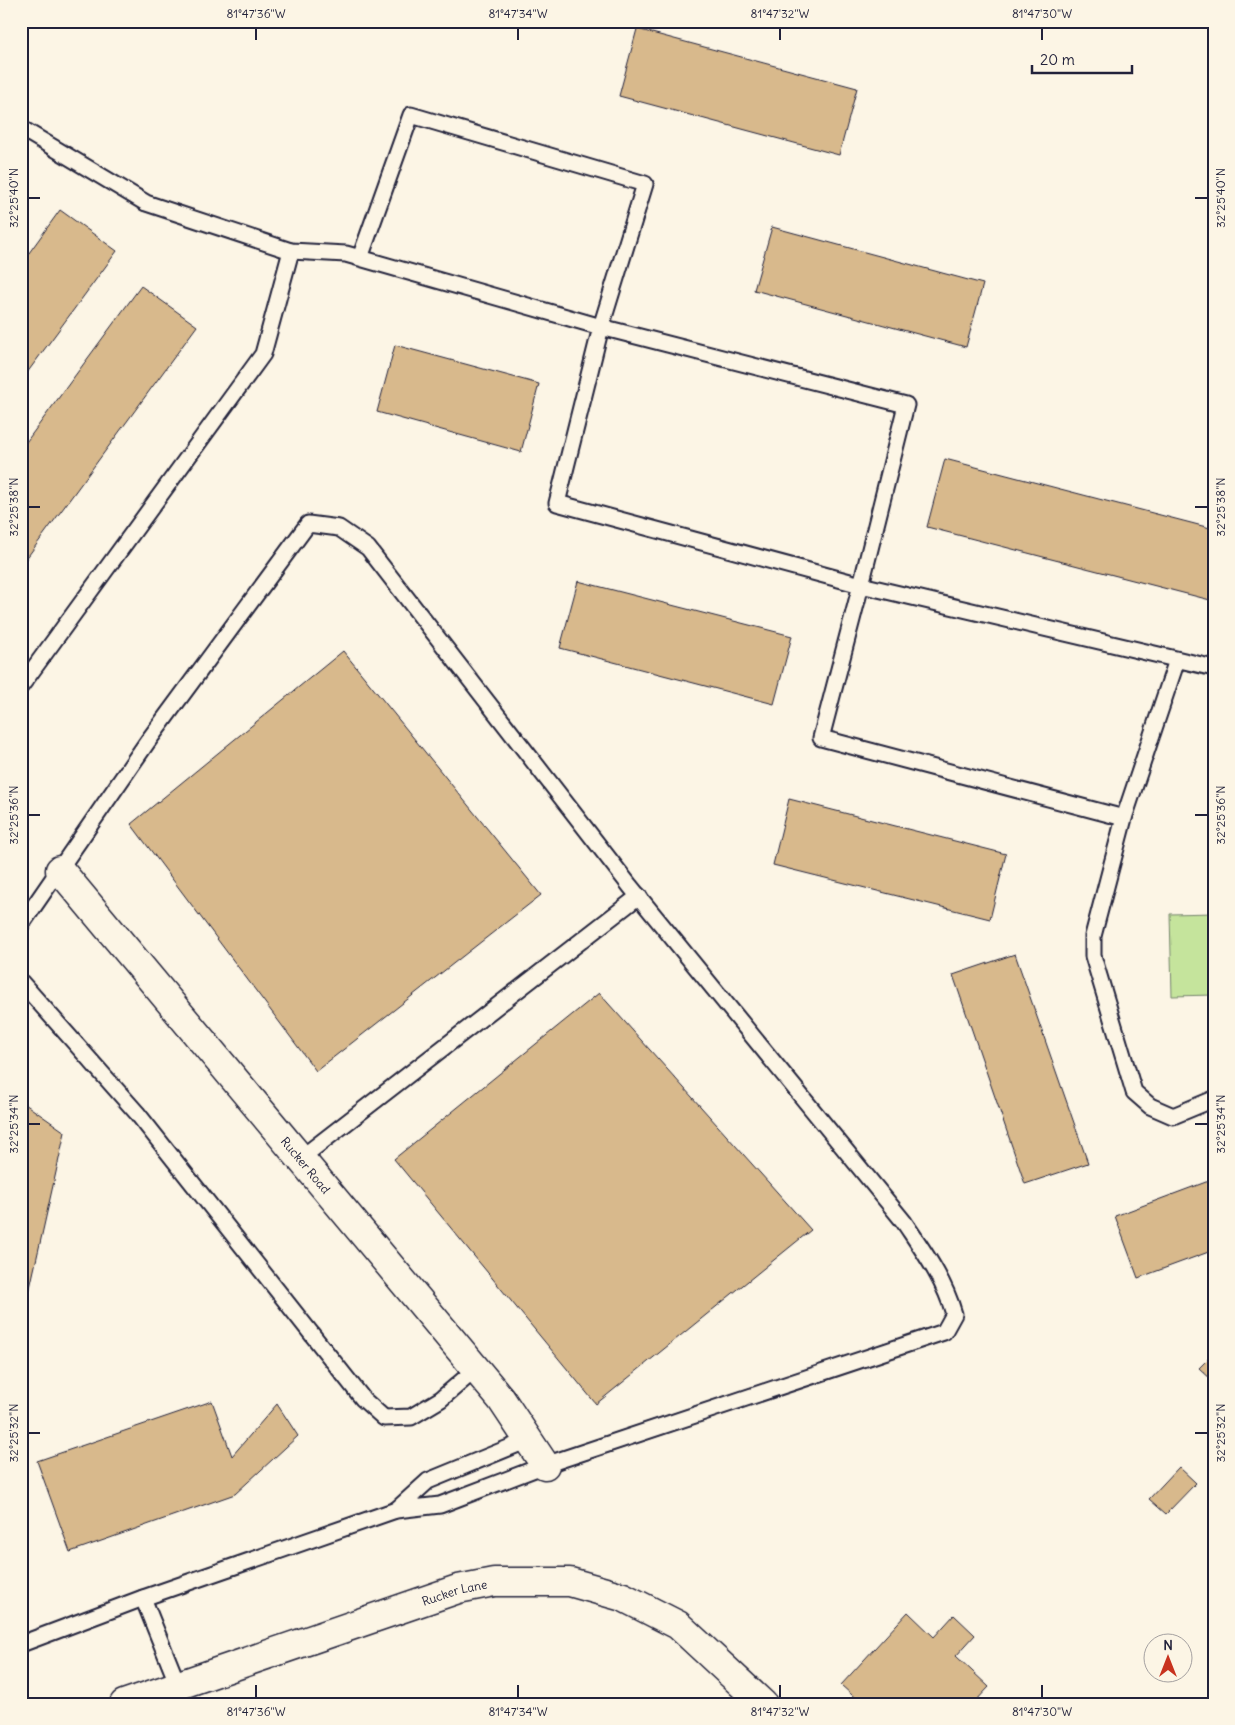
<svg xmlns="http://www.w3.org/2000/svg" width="1235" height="1725" viewBox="0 0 1235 1725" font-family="Delius,sans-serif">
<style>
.green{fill:#c5e49c;stroke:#74836c}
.building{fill:#d8b98c;stroke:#22223b}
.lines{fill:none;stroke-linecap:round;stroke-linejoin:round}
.lane-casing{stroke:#22223b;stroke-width:19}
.street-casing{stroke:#22223b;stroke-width:31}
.lane{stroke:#fcf5e5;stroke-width:15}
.street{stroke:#fcf5e5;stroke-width:28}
.ticks{fill:none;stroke:#22223b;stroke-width:2}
.labels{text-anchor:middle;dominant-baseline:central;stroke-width:4;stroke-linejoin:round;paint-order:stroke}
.street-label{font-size:12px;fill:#22223b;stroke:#fcf5e5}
.neatline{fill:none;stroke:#22223b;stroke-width:2}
.ticks-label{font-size:12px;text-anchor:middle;fill:#22223b}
</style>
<rect width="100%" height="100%" fill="#fcf5e5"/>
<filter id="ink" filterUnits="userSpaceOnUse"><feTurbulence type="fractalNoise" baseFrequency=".02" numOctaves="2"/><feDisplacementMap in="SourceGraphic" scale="10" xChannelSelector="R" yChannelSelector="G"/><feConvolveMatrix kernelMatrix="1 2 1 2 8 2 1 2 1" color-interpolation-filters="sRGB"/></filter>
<g filter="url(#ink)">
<polygon class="green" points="1214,913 1214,995 1172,996 1170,914"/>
<g class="building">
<polygon points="637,29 857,88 839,155 619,96"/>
<polygon points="60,210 117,251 21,381 21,264"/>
<polygon points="772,227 983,284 966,347 754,290"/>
<polygon points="141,286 197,326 23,563 21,562 21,449"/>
<polygon points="395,345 539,384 521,452 377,412"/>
<polygon points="945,459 1214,529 1214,601 927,527"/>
<polygon points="578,581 792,636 774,704 560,648"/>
<polygon points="343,651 541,895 316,1071 131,824"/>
<polygon points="789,799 1006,854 990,919 773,865"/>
<polygon points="1015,954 1088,1163 1025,1184 953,975"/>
<polygon points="599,993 811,1230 596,1404 394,1159"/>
<polygon points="21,1103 25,1104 65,1132 21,1328"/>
<polygon points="1214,1179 1214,1250 1138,1278 1115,1216"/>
<polygon points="1214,1353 1214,1382 1199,1368"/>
<polygon points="212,1401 232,1456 277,1404 298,1436 235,1494 70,1552 37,1461"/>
<polygon points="1179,1467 1196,1483 1166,1514 1149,1499"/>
<polygon points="908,1612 934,1637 954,1615 975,1635 956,1656 989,1687 973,1704 862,1704 841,1685"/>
</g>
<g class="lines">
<defs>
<g id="lane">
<polyline points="21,133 24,130 146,203 291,251 346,254 601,327 906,405 861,585 557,503 601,327 645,184 411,115 360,258"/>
<polyline points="1177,660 1124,818 821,738 861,585 1214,668"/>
<polyline points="21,686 263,354 291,251"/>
<polyline points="1124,818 1093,936 1093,956 1134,1092 1150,1106 1173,1116 1214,1099"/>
<path d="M 21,925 L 148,741 L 308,524 L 339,528 L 368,548 L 630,886 L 904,1222 C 924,1252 944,1279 954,1314 L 944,1332 L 545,1465 L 440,1505 L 396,1510 L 143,1598 L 178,1685"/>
<polyline points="21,982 137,1113 363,1399 384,1418 411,1417 441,1399 476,1369"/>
<polyline points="301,1158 639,896"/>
<polyline points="396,1510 428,1481 528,1440"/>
<polyline points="21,1644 143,1598"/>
</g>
<g id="street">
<path id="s1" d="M 60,870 L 501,1399 L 545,1465"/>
<path id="s2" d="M 124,1704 L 458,1589 L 494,1582 L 570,1582 L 623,1597 L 678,1625 L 763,1704"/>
</g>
</defs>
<use href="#lane" class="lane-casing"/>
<use href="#street" class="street-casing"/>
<use href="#lane" class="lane"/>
<use href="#street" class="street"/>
</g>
</g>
<path class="ticks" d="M 256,28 L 256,40M 518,28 L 518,40M 780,28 L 780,40M 1042,28 L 1042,40M 28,198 L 40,198M 1195,198 L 1208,198M 28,507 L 40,507M 1195,507 L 1208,507M 28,815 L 40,815M 1195,815 L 1208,815M 28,1124 L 40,1124M 1195,1124 L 1208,1124M 28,1433 L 40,1433M 1195,1433 L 1208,1433M 256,1685 L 256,1698M 518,1685 L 518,1698M 780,1685 L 780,1698M 1042,1685 L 1042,1698"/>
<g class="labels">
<g class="street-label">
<text stroke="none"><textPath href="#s1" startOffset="384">Rucker Road</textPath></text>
<text stroke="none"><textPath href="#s2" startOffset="349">Rucker Lane</textPath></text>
</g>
</g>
<rect width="1235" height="1725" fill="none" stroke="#fcf5e5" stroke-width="55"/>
<g transform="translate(1168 1658)"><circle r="24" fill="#fcf5e5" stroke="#a5a1a1"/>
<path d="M0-4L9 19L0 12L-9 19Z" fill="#c8321e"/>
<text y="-8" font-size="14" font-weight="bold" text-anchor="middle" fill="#22223b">N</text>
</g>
<path d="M1032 65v8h100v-8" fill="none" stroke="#22223b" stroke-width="2.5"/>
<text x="1040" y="65" font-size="15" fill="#22223b" stroke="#fcf5e5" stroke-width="4" paint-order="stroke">20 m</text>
<rect x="28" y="28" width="1180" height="1670" class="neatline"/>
<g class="ticks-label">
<text x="256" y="18">81°47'36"W</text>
<text x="518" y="18">81°47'34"W</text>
<text x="780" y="18">81°47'32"W</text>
<text x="1042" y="18">81°47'30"W</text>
<text transform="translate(14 198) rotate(-90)" y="4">32°25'40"N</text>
<text transform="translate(1221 198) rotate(-90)" y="4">32°25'40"N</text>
<text transform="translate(14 507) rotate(-90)" y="4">32°25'38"N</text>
<text transform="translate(1221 507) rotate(-90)" y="4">32°25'38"N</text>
<text transform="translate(14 815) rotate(-90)" y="4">32°25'36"N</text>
<text transform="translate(1221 815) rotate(-90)" y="4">32°25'36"N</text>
<text transform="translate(14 1124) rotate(-90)" y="4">32°25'34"N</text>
<text transform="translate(1221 1124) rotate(-90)" y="4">32°25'34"N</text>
<text transform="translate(14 1433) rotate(-90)" y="4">32°25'32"N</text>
<text transform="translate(1221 1433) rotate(-90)" y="4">32°25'32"N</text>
<text x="256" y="1716">81°47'36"W</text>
<text x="518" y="1716">81°47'34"W</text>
<text x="780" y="1716">81°47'32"W</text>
<text x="1042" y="1716">81°47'30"W</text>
</g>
</svg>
